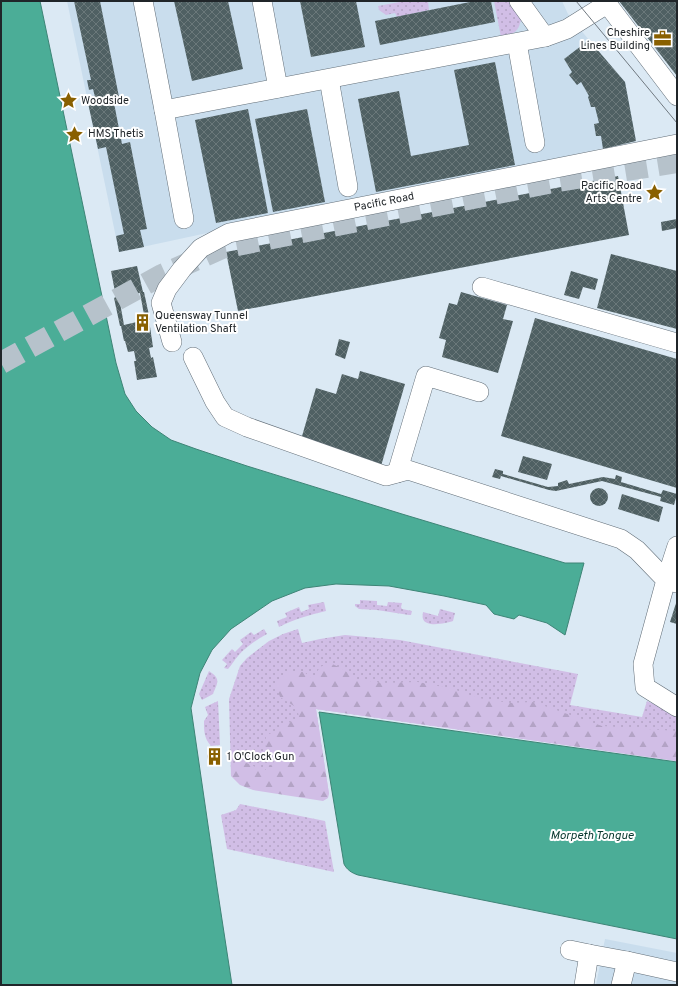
<svg xmlns="http://www.w3.org/2000/svg" width="678" height="986" viewBox="0 0 678 986" font-family="Overpass,sans-serif">
<style>
.built{fill:#c9dded}
.grass{fill:url(#grass-dots)}
.forest{fill:url(#forest-firs)}
.water{fill:#4bad97;stroke:#3e8476}
.building{fill:url(#building-cross-hatch);fill-rule:evenodd}
.lines{fill:none;stroke-linecap:round;stroke-linejoin:round}
.major-tunnel{stroke:#b6c2cb;stroke-width:22;stroke-dasharray:22 11;stroke-linecap:butt}
.minor-casing{stroke:#626e78;stroke-width:20}
.minor{stroke:#fff;stroke-width:19}
.tram{stroke:#707980;stroke-width:1}
.labels{text-anchor:middle;dominant-baseline:central;stroke-width:4;stroke-linejoin:round;paint-order:stroke}
.poi-label{font-size:11px;fill:#202529;stroke:#fff;text-anchor:start}
.street-label{font-size:11px;fill:#202529;stroke:#fff}
.water-label{font-size:12px;font-style:italic;fill:#08372e;stroke:#fff}
</style>
<defs>
<pattern id="grass-dots" width="8" height="8" patternUnits="userSpaceOnUse"><rect width="8" height="8" fill="#d1bee6"/><path d="M2 2h.1M6 6h.1" fill="none" stroke="#b3a3c5" stroke-width="1.8" stroke-linecap="round"/></pattern>
<pattern id="forest-firs" width="22" height="20" patternUnits="userSpaceOnUse"><rect width="22" height="20" fill="#d1bee6"/><path d="M5 1l3.5 6h-7zM16 11l3.5 6h-7z" fill="#b3a3c5"/></pattern>
<pattern id="building-cross-hatch" width="8" height="8" patternUnits="userSpaceOnUse"><rect width="8" height="8" fill="#4f6063"/><path d="M0 0l8 8M0 8l8-8" fill="none" stroke="#6a787a"/></pattern>
</defs>
<rect width="100%" height="100%" fill="#dbe9f4"/>
<g class="built">
<polygon points="67,1 562,1 568,14 584,34 625,82 636,141 119,252"/>
<polygon points="605,939 677,953 677,985 596,985"/>
</g>
<g class="grass">
<polygon points="405,1 428,1 429,10 397,17 395,13 386,15 379,10 378,6"/>
<path d="M 494,1 L 510,1 C 513,5 519,12 521,17 C 521,18 521,22 520,23 C 518,33 510,35 501,37 Z"/>
<polygon points="360,600 377,601 377,605 387,606 388,602 402,603 401,607 402,609 412,611 411,615 409,615 377,610 359,609 355,606 355,604 360,604"/>
<path d="M 324,602 L 326,611 C 310,615 294,619 279,627 L 277,621 L 287,617 L 285,613 L 299,607 L 301,612 L 309,609 L 308,605 Z"/>
<path d="M 440,609 L 455,613 L 453,621 C 447,623 426,628 423,619 C 422,617 423,614 423,612 L 438,616 Z"/>
<path d="M 264,629 L 267,634 C 256,640 246,647 238,656 C 234,660 232,665 228,669 L 224,668 L 227,664 L 222,660 L 232,649 L 235,652 L 243,644 L 240,640 L 251,632 L 254,635 Z"/>
<polygon points="298,629 302,643 320,639 345,635 400,640 578,674 570,705 642,717 647,701 677,714 677,761 316,709 329,794 231,776 229,699 240,666 247,658 269,641 283,634"/>
<path d="M 209,671 C 221,679 218,682 213,694 L 202,700 L 199,694 Z"/>
<path d="M 218,701 L 220,745 L 211,746 C 204,738 204,731 204,721 L 208,715 L 205,707 Z"/>
<polygon points="240,804 325,821 334,872 227,849 221,815 236,810"/>
</g>
<polygon class="forest" points="330,663 341,668 357,679 382,683 418,682 453,689 478,698 510,703 533,702 602,726 677,731 677,761 316,709 329,794 328,798 323,801 253,790 240,785 231,776 234,765 240,760 264,771 274,762 265,750 266,736 299,717 297,708 280,697 276,685 288,672 304,672 313,679 320,667"/>
<g class="water">
<polygon points="1,1 40,1 116,363 125,394 136,411 152,427 171,440 196,449 247,466 402,514 565,563 584,563 565,635 547,623 519,615 514,619 494,614 486,605 444,596 389,586 336,584 305,588 272,601 231,629 212,650 200,673 191,708 217,887 232,985 1,985"/>
<path d="M 319,712 L 677,762 L 677,939 L 358,875 C 352,873 347,870 344,864 Z"/>
</g>
<g class="building">
<polygon points="74,1 100,1 119,97 113,98 122,144 130,142 147,229 140,230 144,247 119,252 116,236 124,234 106,147 98,149 88,103 96,101 93,89 89,90 87,80 91,80"/>
<polygon points="174,1 228,1 243,69 192,81"/>
<polygon points="300,1 356,1 365,47 311,57"/>
<polygon points="475,1 491,1 495,22 380,45 375,21"/>
<polygon points="619,1 677,1 677,76"/>
<polygon points="589,40 625,82 636,141 603,149 601,136 596,136 594,124 599,123 595,107 591,107 588,97 589,96 581,82 577,85 569,75 572,72 564,59"/>
<polygon points="495,62 515,165 376,192 358,99 399,91 411,156 469,145 454,70"/>
<polygon points="248,109 268,213 216,223 195,120"/>
<polygon points="307,109 325,202 273,212 255,119"/>
<polygon points="618,176 629,235 238,311 226,252"/>
<polygon points="677,219 677,228 662,231 661,222"/>
<polygon points="611,254 677,271 677,329 597,308"/>
<path d="M 137,266 L 143,292 L 144,292 L 150,320 L 149,320 L 153,347 L 149,348 L 151,358 L 153,357 L 157,377 L 137,380 L 134,361 L 136,361 L 134,351 L 128,352 L 125,341 L 124,341 L 121,326 L 120,326 L 114,298 L 116,297 L 111,271 ZM 140,293 L 145,320 L 124,325 L 119,297 Z"/>
<polygon points="571,271 598,279 595,290 583,287 579,299 564,295"/>
<polygon points="461,292 507,305 503,319 513,321 498,373 442,357 446,340 439,338 449,303 457,305"/>
<polygon points="535,318 677,359 677,488 501,436"/>
<polygon points="339,339 350,342 345,359 335,355"/>
<polygon points="360,371 405,384 381,466 300,443 316,388 336,394 342,374 358,379"/>
<polygon points="523,456 552,464 547,480 518,472"/>
<polygon points="495,469 503,471 503,474 548,487 558,486 558,483 567,480 569,484 603,477 615,479 616,475 622,477 621,482 661,494 663,490 677,494 674,505 660,501 661,497 602,481 556,491 549,490 501,476 500,479 492,477"/>
<circle cx="599" cy="497" r="9"/>
<polygon points="622,494 663,507 659,522 618,509"/>
<polygon points="677,600 677,624 670,622"/>
<polygon points="217,752 220,754 221,758 218,760 208,761 207,756 208,754"/>
</g>
<g class="lines">
<polyline class="major-tunnel" points="1,363 162,275 222,248 558,181 677,162"/>
<defs>
<g id="minor">
<polyline points="143,1 164,110 545,37 567,29 607,4"/>
<polyline points="262,1 278,88"/>
<polyline points="519,1 545,37"/>
<polyline points="605,1 677,96"/>
<polyline points="517,43 535,143"/>
<polyline points="329,79 348,187"/>
<polyline points="164,110 184,219"/>
<polyline points="482,287 677,343"/>
<path id="s1" d="M 172,342 L 161,303 L 167,289 L 182,269 L 201,248 L 229,233 L 677,144"/>
<polyline points="193,357 215,402 225,417 247,427 386,476 408,470 621,539 637,550 666,580 643,664 645,687 677,707"/>
<polyline points="397,473 426,376 479,392"/>
<polyline points="677,546 666,580 677,583"/>
<polyline points="570,950 589,954 584,985"/>
<polyline points="589,954 627,961"/>
<polyline points="621,985 627,961 677,972"/>
</g>
</defs>
<use href="#minor" class="minor-casing"/>
<use href="#minor" class="minor"/>
<polyline class="tram" points="576,1 677,123"/>
</g>
<defs>
<symbol id="office-bare" viewBox="-9 -9 18 18"><path d="M-6-3h4V-5.5h4V-3h4V5H-6ZM-1-4.5V-3h2v-1.5ZM-6 0V1H6V0Z" fill="#896000" stroke="#fff" stroke-width="2.5" paint-order="stroke"/></symbol>
<symbol id="sight-bare" viewBox="-9 -9 18 18"><path d="M0-6L1.8-2.2L6-1.7L2.9 1.2L3.7 5.4L0 3.3L-3.7 5.4L-2.9 1.2L-6-1.7L-1.8-2.2Z" fill="#896000" stroke="#fff" stroke-width="2.5" paint-order="stroke"/></symbol>
<symbol id="building-bare" viewBox="-9 -9 18 18"><path d="M-4-6H4V6H1V3H-1V6H-4ZM-2.5-4.3h1.7v1.8h-1.7ZM.8-4.3h1.7v1.8H.8ZM-2.5-1h1.7V.8h-1.7ZM.8-1h1.7V.8H.8Z" fill="#896000" stroke="#fff" stroke-width="2.5" paint-order="stroke"/></symbol>
</defs>
<g fill-rule="evenodd">
<use href="#office-bare" x="650" y="26" width="25" height="25"/>
<use href="#sight-bare" x="56" y="88" width="25" height="25"/>
<use href="#sight-bare" x="62" y="122" width="25" height="25"/>
<use href="#sight-bare" x="642" y="180" width="25" height="25"/>
<use href="#building-bare" x="130" y="310" width="25" height="25"/>
<use href="#building-bare" x="202" y="744" width="25" height="25"/>
</g>
<g class="labels">
<g class="poi-label">
<text x="650" y="33" text-anchor="end">Cheshire<tspan x="650" dy="13">Lines Building</tspan></text>
<text x="81" y="101">Woodside</text>
<text x="88" y="134">HMS Thetis</text>
<text x="642" y="186" text-anchor="end">Pacific Road<tspan x="642" dy="13">Arts Centre</tspan></text>
<text x="155" y="316">Queensway Tunnel<tspan x="155" dy="13">Ventilation Shaft</tspan></text>
<text x="227" y="757">1 O'Clock Gun</text>
</g>
<g class="street-label">
<text stroke="none"><textPath href="#s1" startOffset="299">Pacific Road</textPath></text>
</g>
<g class="water-label">
<text x="592" y="836">Morpeth Tongue</text>
</g>
</g>
<rect width="678" height="986" fill="none" stroke="#202529" stroke-width="4"/>
</svg>
